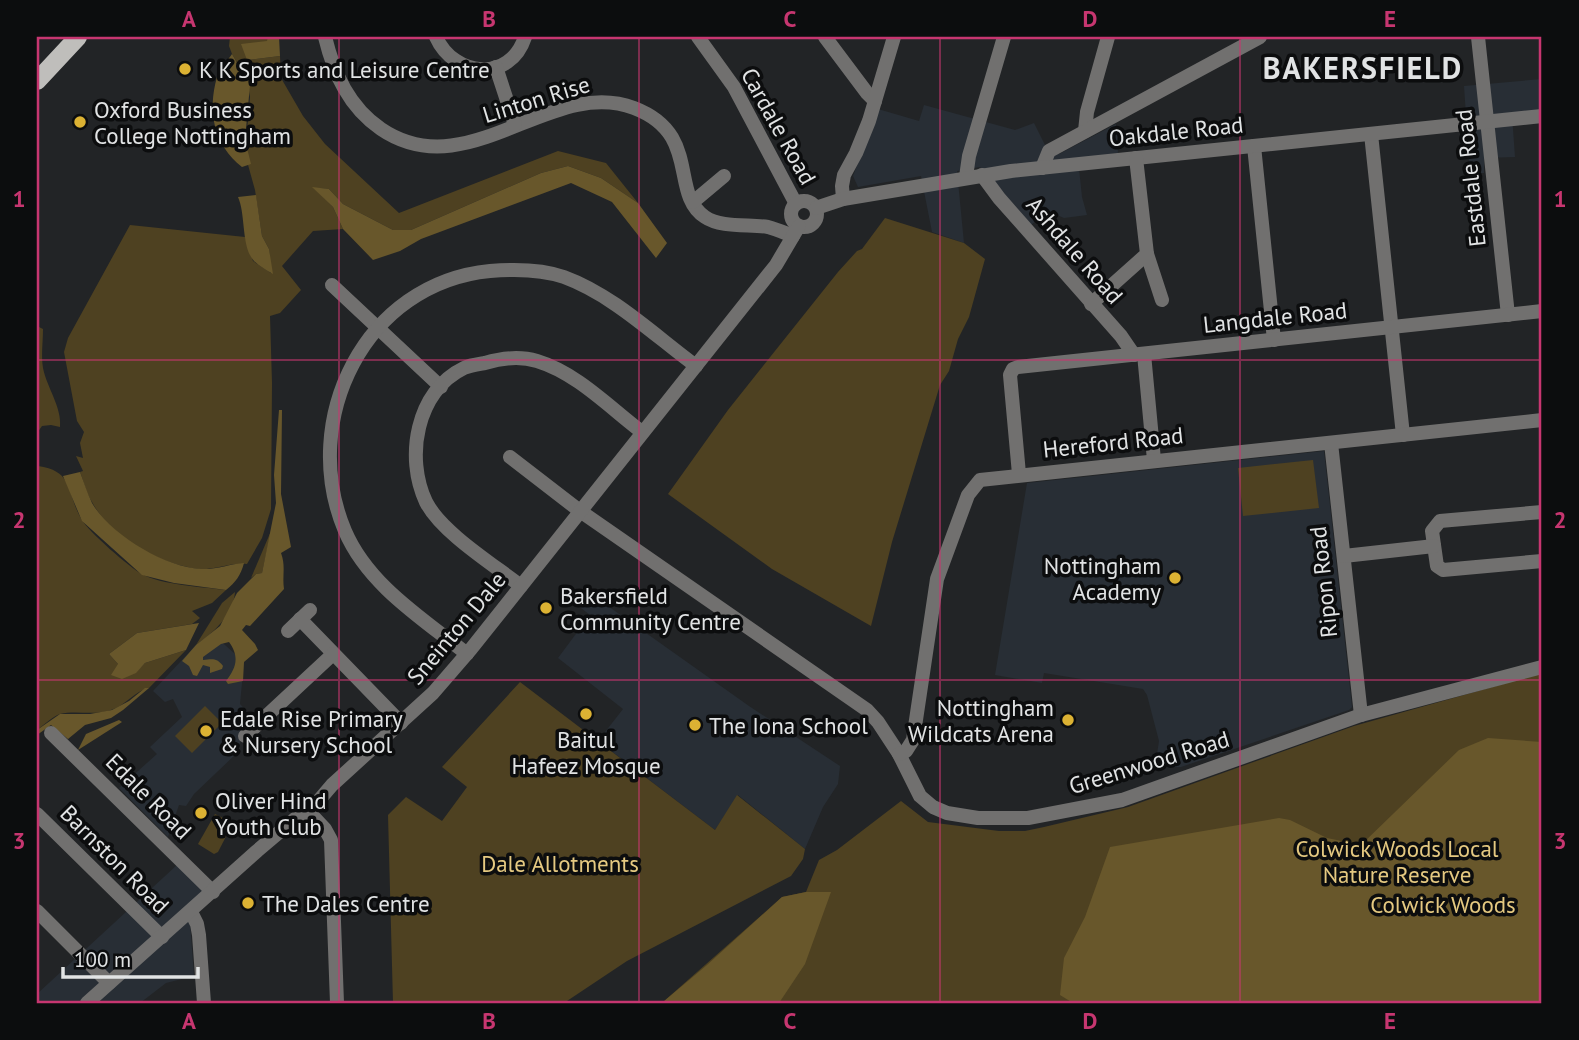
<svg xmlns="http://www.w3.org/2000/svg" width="1579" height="1040" viewBox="0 0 1579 1040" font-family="'PT Sans',sans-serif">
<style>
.built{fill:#282e35}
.green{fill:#4e4121}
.forest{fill:#68572b}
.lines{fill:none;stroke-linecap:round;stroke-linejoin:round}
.minor{stroke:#71706f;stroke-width:14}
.major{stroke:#bfbebb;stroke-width:18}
.grid{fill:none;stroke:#c73670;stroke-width:2;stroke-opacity:0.55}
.poi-dot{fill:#dcb233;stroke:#0c0d0e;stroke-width:2.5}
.labels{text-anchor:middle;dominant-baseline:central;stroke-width:7;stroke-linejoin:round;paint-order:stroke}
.poi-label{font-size:23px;fill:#e1e3e4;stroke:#0c0d0e;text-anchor:start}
.street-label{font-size:23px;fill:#e1e3e4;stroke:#0c0d0e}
.park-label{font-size:23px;fill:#e5c981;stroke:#0c0d0e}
.district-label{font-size:30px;font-weight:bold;letter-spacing:2px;fill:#e1e3e4;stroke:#0c0d0e}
.neatline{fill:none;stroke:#c73670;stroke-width:2.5}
.grid-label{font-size:23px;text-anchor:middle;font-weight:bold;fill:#c73670}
</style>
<rect width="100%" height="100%" fill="#222426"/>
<g class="built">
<polygon points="1542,79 1542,111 1512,115 1515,157 1484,158 1484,173 1470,174 1464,86"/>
<polygon points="924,105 1015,130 1034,123 1046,147 1059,154 1116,124 1118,153 1078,159 1082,197 1087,215 1064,218 1048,211 1031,225 980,167 957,171 964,243 932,232 921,176 858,187 853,176 878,109 919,121"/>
<polygon points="1324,451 1352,707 1349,710 1181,767 1155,767 1159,741 1147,695 1143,689 1044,673 1042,683 995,675 1027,483"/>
<polygon points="591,594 749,706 840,766 838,784 823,807 805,849 738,795 715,830 598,741 623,709 558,658 590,615 581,608"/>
<polygon points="207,629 244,662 240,704 250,715 242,723 246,728 242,733 238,752 194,794 186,806 179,805 168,837 119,788 157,754 150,747 182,717 173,699 165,702 153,691 196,645"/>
<polygon points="177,865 204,891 189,909 194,976 166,983 140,1003 37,1003 37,994"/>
</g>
<g class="green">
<path d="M 230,37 L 268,37 L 268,41 L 247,60 L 280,56 L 281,78 L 303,116 L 325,144 L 399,213 L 558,151 L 606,163 L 638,203 L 601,178 L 568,166 L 541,173 L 411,230 L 393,230 L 343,204 L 329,189 L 314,188 L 333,207 L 343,229 L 313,231 L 282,266 L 301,290 L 280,313 L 270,316 L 272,383 L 271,509 L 262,538 L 247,564 C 231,562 215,570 199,569 C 159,564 111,538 92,502 C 86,493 84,482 80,472 L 83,471 L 76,456 L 83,458 L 80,443 L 84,432 L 77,421 L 64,352 L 68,338 L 130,225 L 245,237 L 253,261 L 271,273 L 269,249 L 262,236 L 255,190 L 245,154 L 250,97 L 247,79 L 232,54 L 229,46 Z"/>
<polygon points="885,218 964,243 985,259 969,317 958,339 949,371 940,385 892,542 871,626 772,569 668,494 728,410 838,272 857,251 862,249"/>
<path d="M 37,326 L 43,329 C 43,341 41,356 43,368 C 47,388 62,407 60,427 L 51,425 L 42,426 L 37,433 Z"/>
<polygon points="1313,460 1319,508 1243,516 1238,468"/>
<path d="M 37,463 L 38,466 C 75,471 66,494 82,520 C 88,531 130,568 142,574 C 161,585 203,587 226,590 L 212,603 L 192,611 L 200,618 L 192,624 L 137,633 L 109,654 L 118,664 L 135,673 L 145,663 L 186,650 L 149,688 C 136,690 125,706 111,710 C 94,716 76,710 60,714 C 52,717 44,725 37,730 Z"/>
<polygon points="271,531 262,573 256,574 251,578"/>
<path d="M 235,592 C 233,615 215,631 196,645 L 222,603 Z"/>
<polygon points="1542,673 1542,1003 654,1003 663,1002 782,897 806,892 819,860 837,850 901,801 928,822 999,831 1025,831 1044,827 1128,807 1354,726"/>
<polygon points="520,682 715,830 737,795 805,849 803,859 791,876 627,961 564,1003 393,1003 388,815 406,797 442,821 467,787 442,767"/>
<polygon points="205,706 222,723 192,753 175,736"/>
<polygon points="215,814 233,823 218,852 214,854 198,844"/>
</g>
<g class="forest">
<polygon points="268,37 279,37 280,56 247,60 241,44 267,41"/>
<path d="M 232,54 L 250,85 L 245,140 L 251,164 L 242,167 C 214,145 207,112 217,77 C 220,69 227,61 232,54 Z"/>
<polygon points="568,166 601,178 638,203 667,243 656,258 612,202 571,183 421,239 400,251 373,260 343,229 333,207 312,187 329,189 343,204 393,230 411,230 541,173"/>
<path d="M 256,195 L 262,236 L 269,249 L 273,274 C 268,271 259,266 254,261 C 241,247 246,215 238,197 Z"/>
<path d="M 279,410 L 282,410 L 281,494 L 291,547 L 281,553 C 286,566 282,576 284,589 L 250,626 L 246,625 L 242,630 L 255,644 L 258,650 L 244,662 L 243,681 L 228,684 L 226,681 C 236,668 240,657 229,642 L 221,644 L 203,657 L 203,660 C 213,659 217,658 223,666 L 222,669 L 210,673 L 210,667 L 203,665 L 197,676 L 193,675 L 189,666 L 182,661 L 196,645 L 220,626 L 237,593 L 256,574 L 262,573 L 276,503 L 274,475 Z"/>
<path d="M 80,472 C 84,482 87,493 92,503 C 110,534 164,567 201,569 C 215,570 230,564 244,563 C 241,575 235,583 226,590 L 174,583 L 142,575 L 82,521 L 63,476 Z"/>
<polygon points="199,623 186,650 145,663 136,673 122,679 111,675 118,664 109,654 137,633"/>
<polygon points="145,688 149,688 123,710 111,718 85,725 68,739 51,725 37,735 37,730 60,714 90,714 112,710 129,701"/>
<polygon points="119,720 122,722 78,750 86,734"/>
<polygon points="1488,738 1542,742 1542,1003 1073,1003 1060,995 1064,958 1085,917 1110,847 1279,818 1290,820 1327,838 1361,845 1459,750"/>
<polygon points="806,892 831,892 805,964 779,1003 654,1003 663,1002 707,965 782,897"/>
</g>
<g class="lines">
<g class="minor">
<path d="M 325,37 C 334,74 349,107 381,129 C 468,188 551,76 634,108 C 702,134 669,193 705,217 C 721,228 749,224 768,227 C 776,229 785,233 793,236"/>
<path d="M 436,37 C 454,77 510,83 525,37"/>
<polyline points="698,37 734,87 796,204"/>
<polyline points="825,37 867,93 875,101"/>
<polyline points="1478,37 1508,315"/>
<polyline points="496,67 515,125"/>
<polyline points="1085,131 1087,112 1108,37"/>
<polyline points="1371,134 1403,435"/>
<polyline points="1254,146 1274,340"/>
<polyline points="1042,168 1049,151 1260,37"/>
<polyline points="982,175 999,198 1121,336 1134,355"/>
<polyline points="966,177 969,156 1004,37"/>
<polyline points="843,199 842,186 844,175 856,153 869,121 894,37"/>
<circle cx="804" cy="214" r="13"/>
<polyline points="693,202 724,176"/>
<polyline points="816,208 843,199 1011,171 1542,116"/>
<polyline points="1147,254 1162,300"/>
<polyline points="332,285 441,387"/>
<polyline points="1091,304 1147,254 1136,158"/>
<polyline points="1144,354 1154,460"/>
<polyline points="1331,443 1361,715"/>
<polyline points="510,457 580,511 867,710 878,722 899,754 920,796 933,807 947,813 978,818 1028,818 1122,800 1361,715 1542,667"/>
<polyline points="1019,474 1010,375 1013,369 1018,367 1542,311"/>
<polyline points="1542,512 1440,521 1432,531 1437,566 1443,570 1542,561"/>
<polyline points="1344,556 1434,546"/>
<path d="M 521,586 C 494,565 441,532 426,502 C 405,458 416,391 464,368 C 470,365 479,364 485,363 C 502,358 520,356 537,361 C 577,373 610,408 642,432"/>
<polyline points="300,619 401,723"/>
<polyline points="288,631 310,610"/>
<path d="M 467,654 C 423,619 368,585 345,531 C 298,420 365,283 490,271 C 514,269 541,269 564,277 C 613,295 654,335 696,366"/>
<polyline points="51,733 213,892"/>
<polyline points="245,736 333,654"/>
<polyline points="899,754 906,751 913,740 937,579 968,495 980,480 1542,420"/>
<polyline points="309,812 325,829 331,840 337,1003"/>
<polyline points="37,814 162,937"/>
<polyline points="37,911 109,983"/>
<polyline points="191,912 197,924 199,935 204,1003"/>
<polyline points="87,1003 257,851 296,818 309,812 332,785 433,693 471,649 776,265 799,226"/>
</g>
<polyline class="major" points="37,81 78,37"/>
</g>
<path class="grid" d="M 339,37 L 339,1003M 639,37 L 639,1003M 940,37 L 940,1003M 1240,37 L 1240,1003M 37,360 L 1542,360M 37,680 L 1542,680"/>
<g class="poi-dot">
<circle cx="185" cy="69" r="7"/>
<circle cx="80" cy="122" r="7"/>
<circle cx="1175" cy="578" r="7"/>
<circle cx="546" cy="608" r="7"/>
<circle cx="586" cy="714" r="7"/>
<circle cx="1068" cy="720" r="7"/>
<circle cx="695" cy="725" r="7"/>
<circle cx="206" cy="731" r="7"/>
<circle cx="201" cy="813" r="7"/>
<circle cx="248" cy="903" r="7"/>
</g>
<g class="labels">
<g class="poi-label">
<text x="199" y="69">K K Sports and Leisure Centre</text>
<text x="94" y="109">Oxford Business<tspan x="94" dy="26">College Nottingham</tspan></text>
<text x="1161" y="565" text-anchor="end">Nottingham<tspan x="1161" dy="26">Academy</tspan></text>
<text x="560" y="595">Bakersfield<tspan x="560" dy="26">Community Centre</tspan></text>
<text x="1054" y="707" text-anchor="end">Nottingham<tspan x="1054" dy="26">Wildcats Arena</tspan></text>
<text x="220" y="718">Edale Rise Primary<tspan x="220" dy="26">&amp; Nursery School</tspan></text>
<text x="709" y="725">The Iona School</text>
<text x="586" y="739" text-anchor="middle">Baitul<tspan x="586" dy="26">Hafeez Mosque</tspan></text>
<text x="215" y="800">Oliver Hind<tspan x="215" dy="26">Youth Club</tspan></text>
<text x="262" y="903">The Dales Centre</text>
</g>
<g class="street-label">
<text transform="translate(536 99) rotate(-17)">Linton Rise</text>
<text transform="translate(779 126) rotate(61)">Cardale Road</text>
<text transform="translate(1176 131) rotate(-6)">Oakdale Road</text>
<text transform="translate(1470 178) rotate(-96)">Eastdale Road</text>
<text transform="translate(1075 250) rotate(49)">Ashdale Road</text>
<text transform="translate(1275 317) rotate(-6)">Langdale Road</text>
<text transform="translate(1113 442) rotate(-6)">Hereford Road</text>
<text transform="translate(1323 582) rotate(-96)">Ripon Road</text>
<text transform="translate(456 628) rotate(-50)">Sneinton Dale</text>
<text transform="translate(1149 762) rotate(-17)">Greenwood Road</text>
<text transform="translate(149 796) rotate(45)">Edale Road</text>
<text transform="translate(115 859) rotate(45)">Barnston Road</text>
</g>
<g class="park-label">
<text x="1397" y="848">Colwick Woods Local<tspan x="1397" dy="26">Nature Reserve</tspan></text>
<text x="560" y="863">Dale Allotments</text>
<text x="1443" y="904">Colwick Woods</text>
</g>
<g class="district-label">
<text x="1363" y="67">BAKERSFIELD</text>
</g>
</g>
<rect width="1579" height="1040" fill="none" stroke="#0c0d0e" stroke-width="77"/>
<path d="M63 967v10h135v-10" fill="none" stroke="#e1e3e4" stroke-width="3.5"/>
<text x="74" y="967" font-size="21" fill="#e1e3e4" stroke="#0c0d0e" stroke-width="5" paint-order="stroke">100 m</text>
<rect x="38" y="38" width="1502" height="964" class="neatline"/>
<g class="grid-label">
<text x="189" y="27">A</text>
<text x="489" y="27">B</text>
<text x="790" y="27">C</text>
<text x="1090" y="27">D</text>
<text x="1390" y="27">E</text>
<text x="19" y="207">1</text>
<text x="1560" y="207">1</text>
<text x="19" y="528">2</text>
<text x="1560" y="528">2</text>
<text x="19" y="849">3</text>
<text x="1560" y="849">3</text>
<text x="189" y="1029">A</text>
<text x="489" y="1029">B</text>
<text x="790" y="1029">C</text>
<text x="1090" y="1029">D</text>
<text x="1390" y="1029">E</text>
</g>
</svg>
